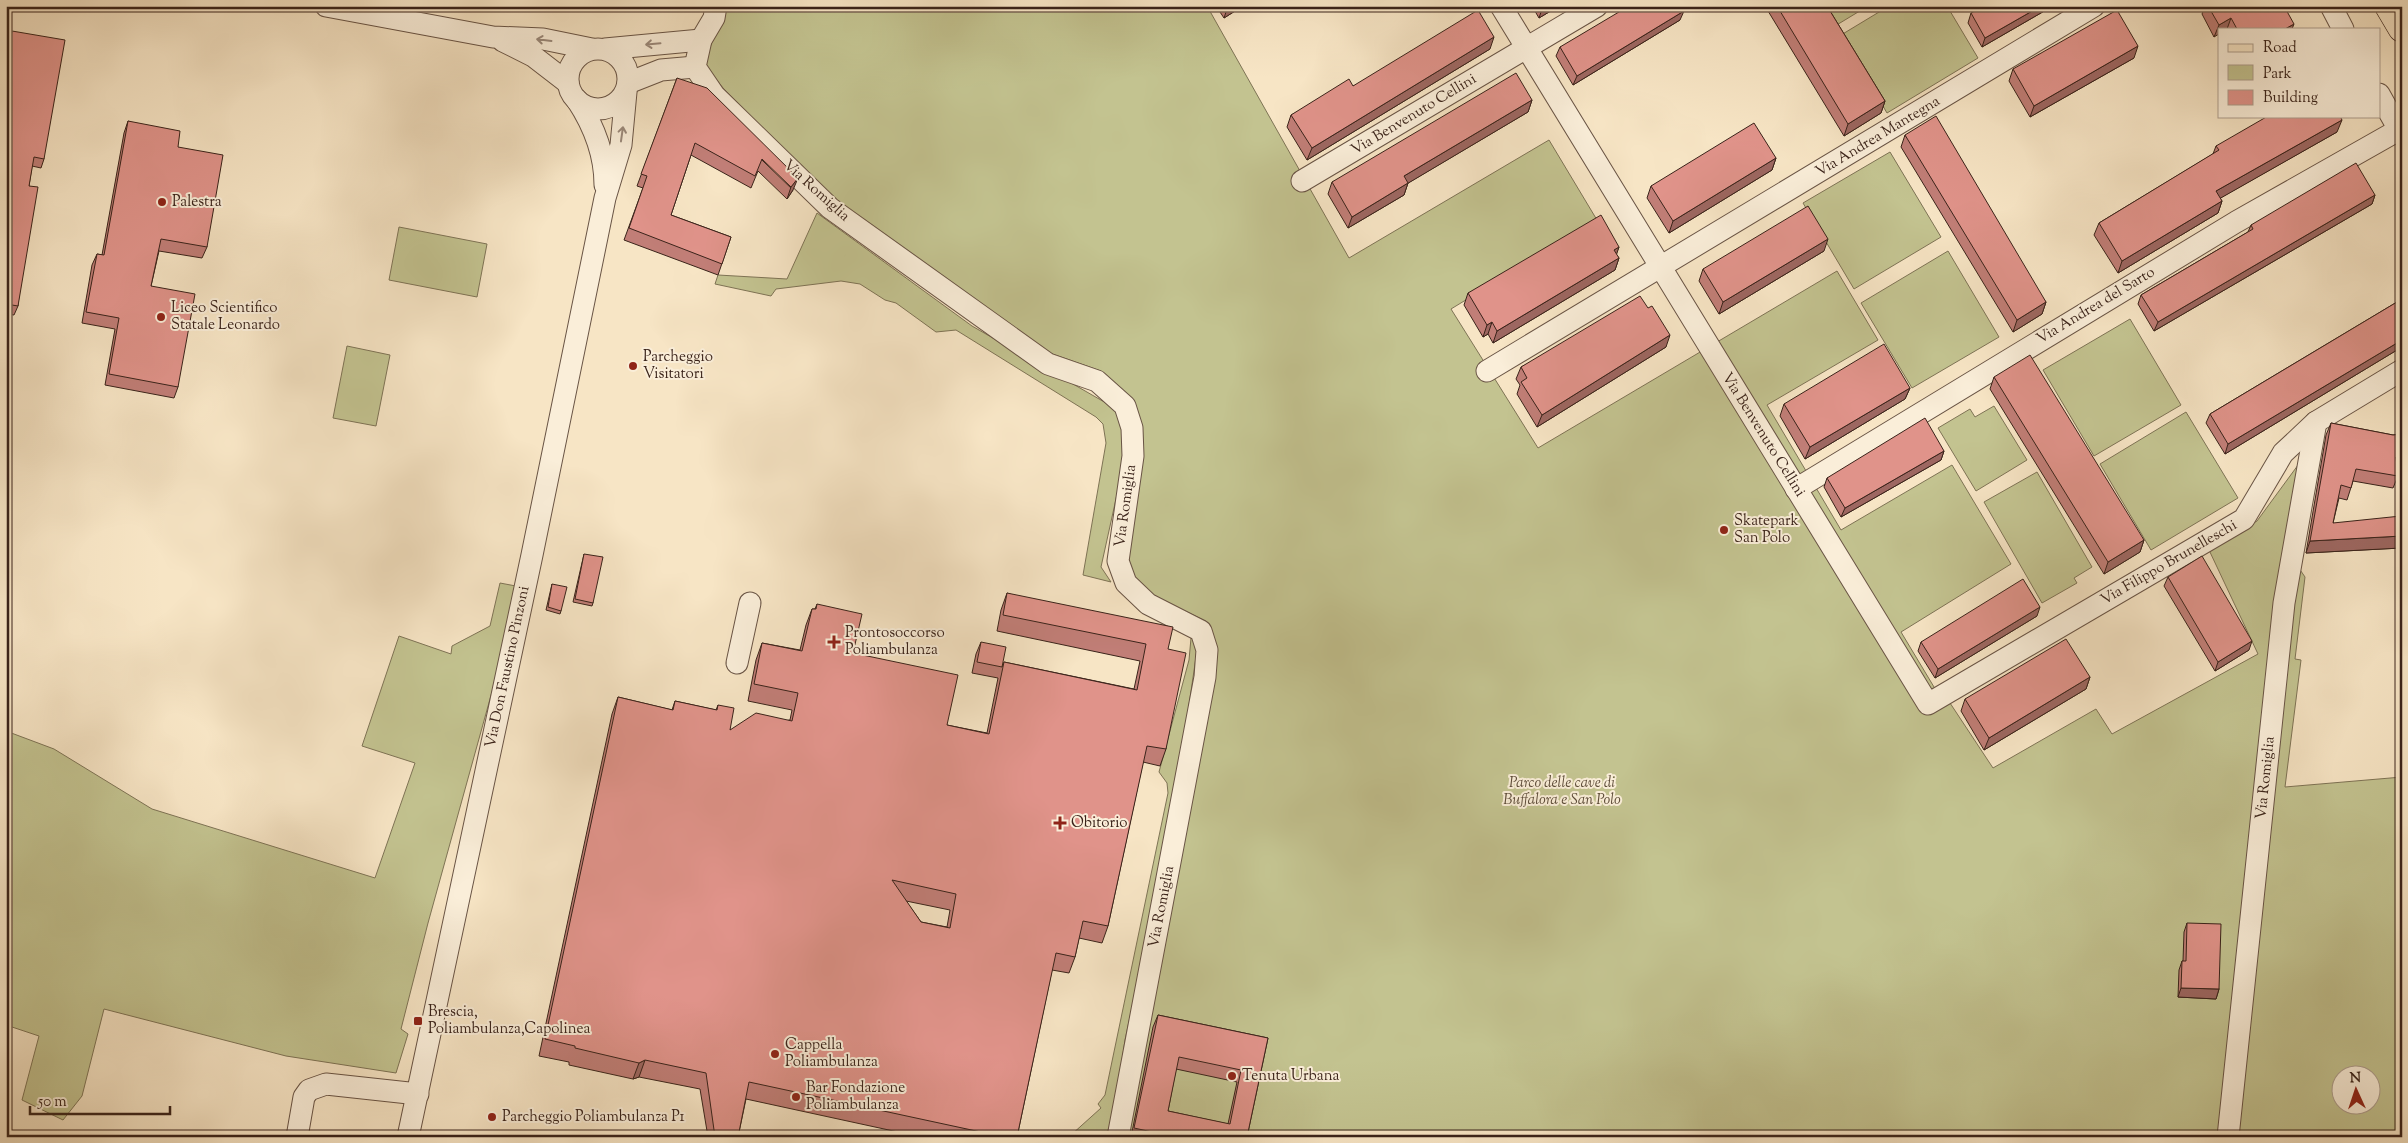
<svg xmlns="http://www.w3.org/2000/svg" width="2408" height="1143" viewBox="0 0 2408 1143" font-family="'Sorts Mill Goudy',serif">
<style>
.green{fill:#c3c390;stroke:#7e7355;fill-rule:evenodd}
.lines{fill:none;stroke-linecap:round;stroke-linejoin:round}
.minor-casing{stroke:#695445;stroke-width:23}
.major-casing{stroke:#3a231a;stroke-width:29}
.minor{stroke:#faeed9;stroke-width:21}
.major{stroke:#f7e5c5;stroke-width:28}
.wall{fill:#c17e77;stroke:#3a231a;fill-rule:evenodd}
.shaded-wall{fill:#9d6761;stroke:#3a231a}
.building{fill:#e0938a;stroke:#3a231a;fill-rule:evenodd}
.oneway{stroke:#9a887a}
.poi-dot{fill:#8f2418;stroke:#faeed9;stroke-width:2}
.labels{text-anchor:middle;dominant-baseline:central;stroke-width:4;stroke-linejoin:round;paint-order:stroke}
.street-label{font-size:15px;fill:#3a231a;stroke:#faeed9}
.poi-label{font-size:15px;fill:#3a231a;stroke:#faeed9;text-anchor:start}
.park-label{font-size:15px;font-style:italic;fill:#5c4b38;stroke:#faeed9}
</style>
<rect width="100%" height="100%" fill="#f7e5c5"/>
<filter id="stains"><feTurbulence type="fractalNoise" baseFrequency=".004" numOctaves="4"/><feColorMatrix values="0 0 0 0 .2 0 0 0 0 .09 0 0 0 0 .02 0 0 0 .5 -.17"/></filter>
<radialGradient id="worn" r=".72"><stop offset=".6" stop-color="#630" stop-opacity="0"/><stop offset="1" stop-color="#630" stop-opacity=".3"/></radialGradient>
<g class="green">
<path d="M 727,6 L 1207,6 L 1349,258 L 1549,140 L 1597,220 L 1451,309 L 1538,448 L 1837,271 L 1878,340 L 1767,405 L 1841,530 L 1952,465 L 2011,564 L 1901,632 L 1940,697 L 1946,706 L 1950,703 L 1993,768 L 2096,709 L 2112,734 L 2258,654 L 2209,550 L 2257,521 L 2312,446 L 2292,558 L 2305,577 L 2295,659 L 2301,660 L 2285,787 L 2402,777 L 2402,1137 L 1122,1137 L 1215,646 L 1206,621 L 1151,595 L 1135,579 L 1129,561 L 1129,396 L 1101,371 L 1050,353 L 834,204 L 723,88 L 705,65 L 708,41 ZM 2340,1076 L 2370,1076 L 2370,1106 L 2340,1106 Z"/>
<polygon points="1823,6 1868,6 1835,26"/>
<polygon points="1889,6 1947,6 1978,58 1887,113 1841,35"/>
<polygon points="1890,152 1941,237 1854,289 1803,203"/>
<polygon points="817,213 972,326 1113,407 1122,423 1125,458 1101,567 1111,582 1083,575 1106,443 1103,424 1096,417 956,330 936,332 896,303 885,300 860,284 841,281 776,289 771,296 715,284 718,275 787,279"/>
<polygon points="399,227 487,244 477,297 389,280"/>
<polygon points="1948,251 1999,337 1912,388 1861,303"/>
<polygon points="2130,319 2181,405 2094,456 2043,370"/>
<polygon points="347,346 390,355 376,426 333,418"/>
<polygon points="1994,406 2027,460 1976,491 1938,428 1970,409 1975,417"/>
<polygon points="2186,412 2238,498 2151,550 2100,464"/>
<polygon points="2037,472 2092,567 2074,578 2077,583 2042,603 1984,502"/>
<polygon points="500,583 521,587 428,923 401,1029 408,1034 396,1073 286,1056 104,1009 82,1096 63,1120 22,1100 39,1036 6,1025 6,731 54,749 152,809 375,878 415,763 362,746 399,636 451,654 452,646 490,626"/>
<polygon points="1191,638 1197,642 1197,650 1179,774 1157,891 1125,1040 1111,1137 1064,1137 1067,1132 1071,1135 1101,1108 1098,1104 1105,1095 1168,793 1167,783 1159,772 1189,660"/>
</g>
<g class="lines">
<defs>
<g id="minor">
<polyline points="326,6 493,37 543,39 592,49"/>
<polyline points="716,6 714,18 701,40 695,67 714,95 830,208 1048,364 1097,381 1125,406 1132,428 1133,456 1118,561 1126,583 1148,604 1201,631 1207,650 1205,677 1118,1137"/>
<polyline points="1501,6 1928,704 2244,519 2283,453 2316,422 2402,370"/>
<polyline points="2331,6 2343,29"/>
<polyline points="503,41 533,56 568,83"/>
<circle cx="598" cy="79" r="30"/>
<polyline points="605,49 701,40"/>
<polyline points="628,83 661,70 695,67"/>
<polyline points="2379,94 2402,135"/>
<path d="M 577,100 C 594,126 605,153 605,185"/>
<polyline points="1302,181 1597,6"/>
<polyline points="1487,371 2094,6"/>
<polyline points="1796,489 2236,222 2402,128"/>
<polyline points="737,663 750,603"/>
<polyline points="297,1137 304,1097 309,1090 326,1084 418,1094"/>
<polyline points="408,1137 532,555 605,198 621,145 626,92"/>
<polyline points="2228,1137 2284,603 2316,422"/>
</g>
<polyline id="major" points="2389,6 2402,28"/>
</defs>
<use href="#minor" class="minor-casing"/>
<use href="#major" class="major-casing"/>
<use href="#minor" class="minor"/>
<use href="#major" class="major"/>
</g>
<g class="wall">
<polygon points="1216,6 1243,6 1224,18"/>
<polygon points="1532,6 1559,6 1539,18"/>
<polygon points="1765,6 1827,6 1885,101 1881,113 1844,136"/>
<polygon points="1984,6 2053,6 1982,47 1968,23 1971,13"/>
<polygon points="2205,6 2284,6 2292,29 2219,29 2214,37 2202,14"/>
<polygon points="1680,20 1573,85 1556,56 1560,47"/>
<polygon points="12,31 44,159 41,168 32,166 29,186 18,306 14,315 6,314 6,55 9,40"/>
<polygon points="1490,49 1307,160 1287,127 1291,115 1353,86"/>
<polygon points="2134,58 2030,117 2009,81 2013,69"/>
<polygon points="677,78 793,190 787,199 758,171 751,188 691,155 671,215 731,237 718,275 624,240 643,188 637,186"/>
<polygon points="1532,100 1528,112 1408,183 1404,195 1348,228 1328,194 1332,182"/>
<polygon points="128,121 178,147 207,247 202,258 159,251 151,286 178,387 174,398 105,385 115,329 82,323 92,265 97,254 102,255 124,133"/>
<polygon points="2337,132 2220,198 2222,201 2218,213 2118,273 2094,235 2099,223 2213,154 2216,146"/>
<polygon points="1905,135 2046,302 2042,314 2013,332 1901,147"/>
<polygon points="1776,158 1772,170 1669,233 1647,198 1651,186"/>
<polygon points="2375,195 2372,204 2154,331 2138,304 2141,295 2248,232 2251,225"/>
<polygon points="1619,247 1616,254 1619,258 1615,270 1493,343 1488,334 1483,337 1464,305 1468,293"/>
<polygon points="1824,251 1719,314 1699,281 1703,269"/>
<polygon points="2402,299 2402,347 2225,454 2206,423 2210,414"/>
<polygon points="1648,308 1666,347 1537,427 1517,394 1520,385 1516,379 1521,367"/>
<polygon points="1994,377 2144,540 2140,552 2104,574 1990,389"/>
<polygon points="1910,388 1905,399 1805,459 1780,416 1784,404"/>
<polygon points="2331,423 2393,435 2402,434 2402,467 2397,468 2398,476 2393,488 2353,481 2347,500 2339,498 2333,523 2401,548 2306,553 2326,435"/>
<polygon points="1944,451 1941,460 1841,517 1824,487 1827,478"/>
<polygon points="584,554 593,603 592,606 573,602"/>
<polygon points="2168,577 2249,650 2215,671 2164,586"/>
<polygon points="552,584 561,611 560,614 546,610"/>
<path d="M 1007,593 L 1168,649 L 1166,749 L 1160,766 L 1143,762 L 1108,926 L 1102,943 L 1079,938 L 1075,957 L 1069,973 L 1052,970 L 1017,1137 L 921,1137 L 746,1099 L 738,1137 L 708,1137 L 700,1089 L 639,1077 L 633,1079 L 569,1065 L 569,1062 L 539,1056 L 612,714 L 618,697 L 672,710 L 675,701 L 716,710 L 718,705 L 730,730 L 790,720 L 792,710 L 748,701 L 756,660 L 762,643 L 800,650 L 806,625 L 812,609 L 815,609 L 817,604 L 853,653 L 947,725 L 987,733 L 998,678 L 972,673 L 976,654 L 981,642 L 1002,667 L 1004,662 L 1134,689 L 1140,661 L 997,631 L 1001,610 ZM 906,901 L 950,910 L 947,927 L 921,922 Z"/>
<polygon points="2037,616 1935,678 1918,651 1921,642"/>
<polygon points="2090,677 2086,689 1984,750 1961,711 1965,699"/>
<polygon points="2187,923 2219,989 2216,999 2178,997 2179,970 2182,961 2183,961 2184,932"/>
<path d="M 1158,1015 L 1268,1038 L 1247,1137 L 1131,1137 L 1153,1027 ZM 1176,1069 L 1237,1082 L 1228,1124 L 1168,1111 Z"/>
</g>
<g class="shaded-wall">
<polygon points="1228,6 1243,6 1224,18"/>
<polygon points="1547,6 1559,6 1539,18 1542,9"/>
<polygon points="2041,6 2053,6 1982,47 1985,38"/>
<polygon points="1684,11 1680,20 1573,85 1577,76"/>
<polygon points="2231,18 2227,29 2219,29 2219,34 2214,37 2219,25"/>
<polygon points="2294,24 2292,29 2285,29"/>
<polygon points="1494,37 1490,49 1307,160 1312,148"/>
<polygon points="2138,46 2134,58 2030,117 2034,106"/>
<polygon points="1532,100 1528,112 1400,188 1404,176"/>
<polygon points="1885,101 1881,113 1844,136 1848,124"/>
<polygon points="2342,120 2337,132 2212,203 2216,191"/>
<polygon points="1776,158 1772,170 1669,233 1673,221"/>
<polygon points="798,178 793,190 787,199 791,187"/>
<polygon points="1408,183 1404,195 1348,228 1352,217"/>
<polygon points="2375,195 2372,204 2154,331 2158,322"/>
<polygon points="2222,201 2218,213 2118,273 2122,261"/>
<polygon points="1828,239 1824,251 1719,314 1723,302"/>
<polygon points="1619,247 1615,259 1614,250"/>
<polygon points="1619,258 1615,270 1493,343 1497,331"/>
<polygon points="2046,302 2042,314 2013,332 2017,320"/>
<polygon points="1492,322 1488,334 1483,337 1487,325"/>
<polygon points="1670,335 1666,347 1537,427 1542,415"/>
<polygon points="2402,340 2402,347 2225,454 2228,444"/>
<polygon points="1910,388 1905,399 1805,459 1810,447"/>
<polygon points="1944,451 1941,460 1841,517 1845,508"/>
<polygon points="2402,456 2402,467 2392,469 2396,457"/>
<polygon points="2402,536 2402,545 2401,548 2306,553 2310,541"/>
<polygon points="2144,540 2140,552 2104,574 2108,562"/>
<polygon points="2040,607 2037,616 1935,678 1938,669"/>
<polygon points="2252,641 2249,650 2215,671 2218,662"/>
<polygon points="2090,677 2086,689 1984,750 1989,738"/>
<polygon points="2181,988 2219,989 2216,999 2178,997"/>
<polygon points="645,1060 639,1077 633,1079 639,1063"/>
</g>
<g class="building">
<polygon points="1540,6 1547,6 1542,9"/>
<polygon points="1629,6 1681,6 1684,11 1577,76 1560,47"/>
<polygon points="1777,6 1827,6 1885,101 1848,124"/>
<polygon points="1984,6 2041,6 1985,38 1971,13"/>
<polygon points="2208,6 2284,6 2294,24 2285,29 2237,29 2231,18 2219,25"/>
<polygon points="1478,10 1494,37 1312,148 1291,115 1349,79 1353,86"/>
<polygon points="2117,10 2138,46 2034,106 2013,69"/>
<polygon points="12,31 65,40 44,159 34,157 29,186 38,187 18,306 6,304 6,65"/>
<polygon points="1516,73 1532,100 1404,176 1408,183 1352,217 1332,182"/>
<polygon points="677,78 707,88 798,178 791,187 762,159 755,176 695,143 671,215 731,237 722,264 629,228 647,176 641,174"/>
<polygon points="1936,116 2046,302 2017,320 1905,135"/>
<polygon points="2268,116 2340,116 2342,120 2216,191 2222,201 2122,261 2099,223 2219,150 2216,146"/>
<polygon points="128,121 180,131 178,147 223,155 207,247 161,239 151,286 195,294 178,387 109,374 119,318 86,312 97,254 104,255"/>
<polygon points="1754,123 1776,158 1673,221 1651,186"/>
<polygon points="2356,163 2375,195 2158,322 2141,295 2253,229 2251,225"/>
<polygon points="1808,206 1828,239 1723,302 1703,269"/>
<polygon points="1601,215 1619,247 1614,250 1619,258 1497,331 1492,322 1487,325 1468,293"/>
<polygon points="1640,296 1648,308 1652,306 1670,335 1542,415 1521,382 1527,378 1521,367"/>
<polygon points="2402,299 2402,340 2228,444 2210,414"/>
<polygon points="1884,344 1910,388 1810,447 1784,404"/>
<polygon points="2030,355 2144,540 2108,562 1994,377"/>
<polygon points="1925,418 1944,451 1845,508 1827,478"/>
<polygon points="2331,423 2393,435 2402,434 2402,456 2396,457 2398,476 2356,469 2351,488 2341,485 2333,523 2401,516 2402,520 2402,536 2310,541"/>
<polygon points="584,554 603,557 593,603 575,599"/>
<polygon points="2202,556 2252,641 2218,662 2168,577"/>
<polygon points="2023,579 2040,607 1938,669 1921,642"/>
<polygon points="552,584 567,587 561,611 548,607"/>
<path d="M 1007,593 L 1173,627 L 1168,649 L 1186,653 L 1166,749 L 1147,746 L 1108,926 L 1083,921 L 1075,957 L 1056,953 L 1017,1137 L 1004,1137 L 749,1082 L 738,1137 L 715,1137 L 706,1073 L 645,1060 L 639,1063 L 575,1048 L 575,1046 L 545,1039 L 618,697 L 673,710 L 675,701 L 717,710 L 718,705 L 734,708 L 730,730 L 756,713 L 792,721 L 798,693 L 754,684 L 762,643 L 802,651 L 812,609 L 816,609 L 817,604 L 862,614 L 853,653 L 958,675 L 947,725 L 989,734 L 1004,662 L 1137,690 L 1146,644 L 1003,615 ZM 892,880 L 956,894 L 950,928 L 921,922 Z"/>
<polygon points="2066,639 2090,677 1989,738 1965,699"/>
<polygon points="981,642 1006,647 1002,667 977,662"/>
<polygon points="2187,923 2221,924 2219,989 2181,988 2182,961 2186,961"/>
<path d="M 1158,1015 L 1268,1038 L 1247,1137 L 1175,1137 L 1134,1128 ZM 1179,1057 L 1241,1070 L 1230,1124 L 1168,1111 Z"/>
</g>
<defs><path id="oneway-shaft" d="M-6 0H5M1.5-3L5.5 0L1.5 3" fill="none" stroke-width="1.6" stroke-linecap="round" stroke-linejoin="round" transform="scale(1.25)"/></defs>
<g class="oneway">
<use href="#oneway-shaft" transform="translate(544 40) rotate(-173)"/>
<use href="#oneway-shaft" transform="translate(653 44) rotate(175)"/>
<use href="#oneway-shaft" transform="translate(622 134) rotate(-82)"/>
</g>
<g class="poi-dot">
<circle cx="162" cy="202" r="5"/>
<circle cx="161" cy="317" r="5"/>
<circle cx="633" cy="366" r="5"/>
<circle cx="1724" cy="530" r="5"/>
<path d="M831.5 634.5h5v5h5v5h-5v5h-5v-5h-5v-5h5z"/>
<path d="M1057.5 815.5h5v5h5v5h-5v5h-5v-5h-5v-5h5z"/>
<rect x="413" y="1016" width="10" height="10" rx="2.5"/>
<circle cx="775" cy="1054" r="5"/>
<circle cx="1232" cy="1076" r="5"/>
<circle cx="796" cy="1097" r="5"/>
<circle cx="492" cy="1117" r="5"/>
</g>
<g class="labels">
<g class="street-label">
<text transform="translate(1414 115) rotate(-31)">Via Benvenuto Cellini</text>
<text transform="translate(1878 137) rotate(-31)">Via Andrea Mantegna</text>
<text transform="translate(816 191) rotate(42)">Via Romiglia</text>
<text transform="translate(2096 306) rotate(-31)">Via Andrea del Sarto</text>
<text transform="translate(1763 435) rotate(58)">Via Benvenuto Cellini</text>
<text transform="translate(1126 506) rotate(-82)">Via Romiglia</text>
<text transform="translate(2169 563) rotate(-30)">Via Filippo Brunelleschi</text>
<text transform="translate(508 667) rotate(-78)">Via Don Faustino Pinzoni</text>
<text transform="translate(2266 778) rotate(-84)">Via Romiglia</text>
<text transform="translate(1162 907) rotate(-79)">Via Romiglia</text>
</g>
<g class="poi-label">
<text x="172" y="202">Palestra</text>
<text x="171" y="308">Liceo Scientifico<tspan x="171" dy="17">Statale Leonardo</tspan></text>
<text x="643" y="357">Parcheggio<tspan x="643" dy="17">Visitatori</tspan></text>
<text x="1734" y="521">Skatepark<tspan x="1734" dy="17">San Polo</tspan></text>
<text x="845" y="633">Prontosoccorso<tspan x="845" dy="17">Poliambulanza</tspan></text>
<text x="1071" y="823">Obitorio</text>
<text x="428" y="1012">Brescia,<tspan x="428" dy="17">Poliambulanza,Capolinea</tspan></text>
<text x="785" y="1045">Cappella<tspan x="785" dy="17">Poliambulanza</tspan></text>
<text x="1242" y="1076">Tenuta Urbana</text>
<text x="806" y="1088">Bar Fondazione<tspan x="806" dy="17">Poliambulanza</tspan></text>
<text x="502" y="1117">Parcheggio Poliambulanza P1</text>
</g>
<g class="park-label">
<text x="1562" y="783">Parco delle cave di<tspan x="1562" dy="17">Buffalora e San Polo</tspan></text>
</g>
</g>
<rect width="2408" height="1143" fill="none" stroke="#f7e5c5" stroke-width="25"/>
<rect x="8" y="8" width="2393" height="1128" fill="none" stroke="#3a231a" stroke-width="2.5"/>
<rect x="12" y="12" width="2383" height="1118" fill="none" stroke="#3a231a"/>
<rect x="2218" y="28" width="162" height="90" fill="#faeed9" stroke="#ad9d8d"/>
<rect x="2228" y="44" width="25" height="8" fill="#f7e5c5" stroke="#ad9d8d"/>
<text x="2263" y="52" font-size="15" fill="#3a231a">Road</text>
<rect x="2228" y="65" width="25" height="15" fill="#c3c390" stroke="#ad9d8d"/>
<text x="2263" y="78" font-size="15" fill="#3a231a">Park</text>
<rect x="2228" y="90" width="25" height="15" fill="#e0938a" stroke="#ad9d8d"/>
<text x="2263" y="102" font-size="15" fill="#3a231a">Building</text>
<g transform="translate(2356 1090) rotate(357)"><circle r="24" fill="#faeed9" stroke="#ad9d8d"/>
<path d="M0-4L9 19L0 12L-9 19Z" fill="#8f2418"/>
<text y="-8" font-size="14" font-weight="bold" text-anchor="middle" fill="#3a231a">N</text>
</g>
<path d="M30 1106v8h140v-8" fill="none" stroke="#3a231a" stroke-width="2.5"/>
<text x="38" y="1106" font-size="15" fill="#3a231a" stroke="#faeed9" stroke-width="4" paint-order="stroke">50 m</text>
<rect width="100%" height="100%" filter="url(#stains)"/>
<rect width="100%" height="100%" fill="url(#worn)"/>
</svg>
